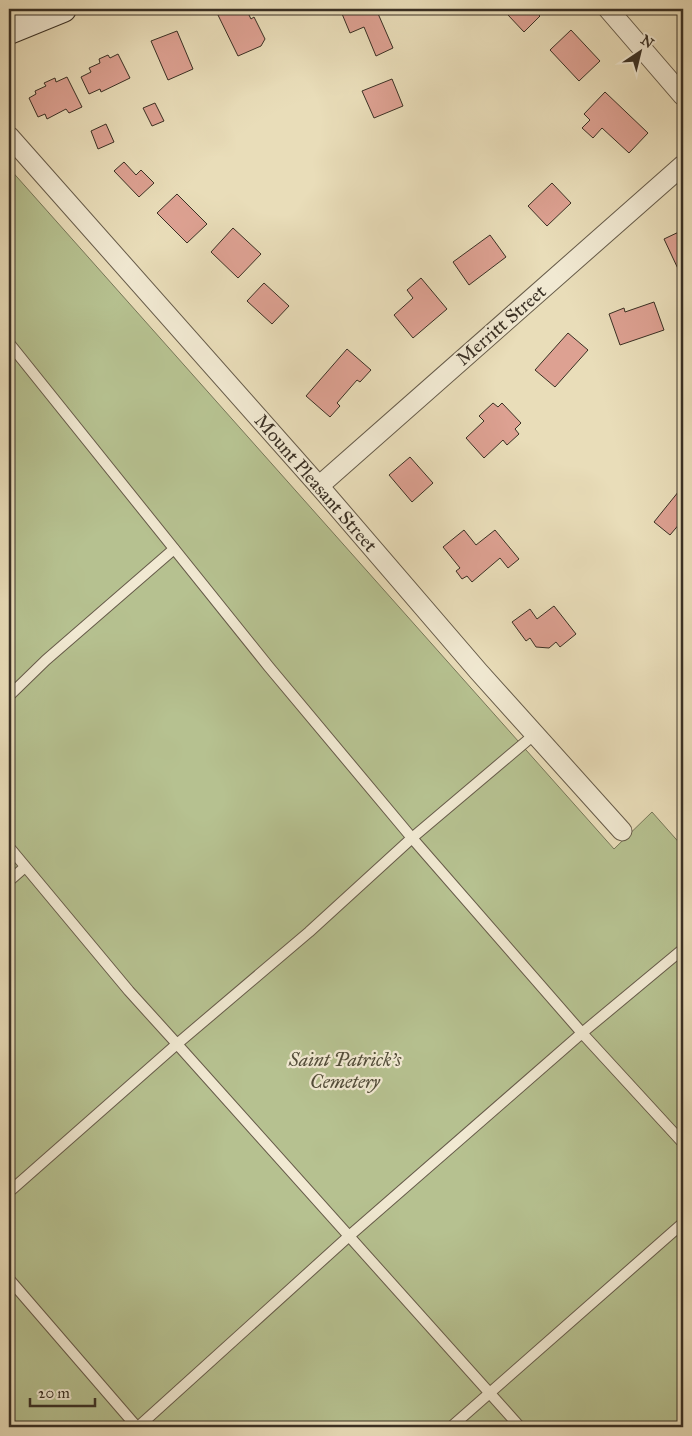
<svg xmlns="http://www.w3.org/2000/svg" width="692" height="1436" viewBox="0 0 692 1436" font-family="'IM FELL Great Primer',serif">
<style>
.green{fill:#b6c190;stroke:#78785a}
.building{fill:#dda192;stroke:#3a3024}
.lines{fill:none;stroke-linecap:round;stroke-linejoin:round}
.lane-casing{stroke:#665b49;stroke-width:12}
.street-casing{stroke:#665b49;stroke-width:21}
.secondary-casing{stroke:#3a3024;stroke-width:28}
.lane{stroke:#f1e9d2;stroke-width:10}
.street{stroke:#f1e9d2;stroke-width:19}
.secondary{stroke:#f1e9d2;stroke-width:26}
.labels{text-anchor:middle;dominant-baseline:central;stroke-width:4.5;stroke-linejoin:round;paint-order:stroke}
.street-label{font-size:19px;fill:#3a3024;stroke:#f1e9d2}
.park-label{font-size:19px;font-style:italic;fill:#534d3a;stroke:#f1e9d2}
</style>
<rect width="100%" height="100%" fill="#e9ddb9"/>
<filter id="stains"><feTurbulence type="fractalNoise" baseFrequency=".004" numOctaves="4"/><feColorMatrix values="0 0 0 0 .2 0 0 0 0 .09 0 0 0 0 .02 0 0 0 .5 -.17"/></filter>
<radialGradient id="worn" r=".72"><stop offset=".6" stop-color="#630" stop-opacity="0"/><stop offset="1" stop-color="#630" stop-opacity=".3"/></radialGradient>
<polygon class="green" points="9,168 614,849 652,812 683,847 683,1427 9,1427"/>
<g class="building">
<polygon points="226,9 246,9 251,19 254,17 265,39 261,46 238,56 217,13"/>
<polygon points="340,9 376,9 393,48 376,56 364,27 350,33"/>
<polygon points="516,9 533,9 540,16 524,32 508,15"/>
<polygon points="571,30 600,61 579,81 550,50"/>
<polygon points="177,31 193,69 168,80 151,41"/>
<polygon points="118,54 130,78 101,92 100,89 89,94 81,77 91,72 89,68 100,63 99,59 108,55 110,58"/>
<polygon points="67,77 82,107 69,113 66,109 47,119 45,114 38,117 29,98 36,94 35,91 46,86 44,83 55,78 56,82"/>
<polygon points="392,79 403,106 374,118 362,91"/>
<polygon points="605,92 648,133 629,153 602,128 593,138 582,128 590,120 584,114"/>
<polygon points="155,103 164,121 152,126 143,108"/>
<polygon points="106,124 114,142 98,149 91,131"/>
<polygon points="124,162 136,175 141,170 154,183 139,197 114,171"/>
<polygon points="552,183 571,203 547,226 528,206"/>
<polygon points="177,194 207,224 187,243 157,213"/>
<polygon points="233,228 261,254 238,278 211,252"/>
<polygon points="683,230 683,272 680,273 664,239"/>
<polygon points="490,235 506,257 469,285 453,262"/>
<polygon points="421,278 447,309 413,338 394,315 413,298 407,290"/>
<polygon points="264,283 289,306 272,324 247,301"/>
<polygon points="654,302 664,330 620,345 609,314 624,308 625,312"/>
<polygon points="568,333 588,350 555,387 535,370"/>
<polygon points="347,349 371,370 360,382 357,380 337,403 340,406 330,417 306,396"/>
<polygon points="493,403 498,407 502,403 521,423 515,429 519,434 507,445 503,440 484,458 466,438 484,421 479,416"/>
<polygon points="410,457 433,483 412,502 389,475"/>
<polygon points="683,486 683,524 681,522 670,535 654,522"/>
<polygon points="464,530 476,545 495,530 519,559 508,568 500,558 472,582 467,576 462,579 456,571 460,568 443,547"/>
<polygon points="554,606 576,634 560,647 556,642 549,648 536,647 530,638 526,641 512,622 530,609 537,619"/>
</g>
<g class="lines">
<defs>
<g id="lane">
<polyline points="9,343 269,667 412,838 309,932 177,1044 129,991 9,847"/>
<polyline points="9,696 46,660 174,549"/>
<polyline points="535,734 412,838 582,1033 683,949"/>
<polyline points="9,881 25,867"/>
<polyline points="9,1192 177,1044 520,1427"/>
<polyline points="9,1279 136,1426 135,1427"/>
<polyline points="138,1427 348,1237 582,1033 683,1143"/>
<polyline points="451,1427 683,1223"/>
</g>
<g id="street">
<polyline points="608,9 683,96"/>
<polyline points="9,136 319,486 479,672 622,831"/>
<polyline points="319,486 683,165"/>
</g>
<polyline id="secondary" points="9,31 63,9"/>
</defs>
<use href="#lane" class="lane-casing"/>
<use href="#street" class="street-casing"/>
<use href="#secondary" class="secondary-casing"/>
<use href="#lane" class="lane"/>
<use href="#street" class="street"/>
<use href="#secondary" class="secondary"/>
</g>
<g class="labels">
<g class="street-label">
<text transform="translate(501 325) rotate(-41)">Merritt Street</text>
<text transform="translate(316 483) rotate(49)">Mount Pleasant Street</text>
</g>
<g class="park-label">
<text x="345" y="1059">Saint Patrick's<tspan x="345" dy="22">Cemetery</tspan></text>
</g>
</g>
<rect width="692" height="1436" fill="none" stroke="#e9ddb9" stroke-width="30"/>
<rect x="10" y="10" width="672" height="1416" fill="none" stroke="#3a3024" stroke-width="2.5"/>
<rect x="15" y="15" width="662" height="1406" fill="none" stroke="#3a3024"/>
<g transform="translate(640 52) rotate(35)" stroke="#f1e9d2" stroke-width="4" paint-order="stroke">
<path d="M0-4L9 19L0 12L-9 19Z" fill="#3a3024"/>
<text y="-8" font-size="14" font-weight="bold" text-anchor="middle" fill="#3a3024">N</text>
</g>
<path d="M30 1398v8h65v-8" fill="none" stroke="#3a3024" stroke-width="2.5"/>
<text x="38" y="1398" font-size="15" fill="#3a3024" stroke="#f1e9d2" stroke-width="4" paint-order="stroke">20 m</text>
<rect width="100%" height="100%" filter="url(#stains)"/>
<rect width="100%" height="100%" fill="url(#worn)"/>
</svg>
